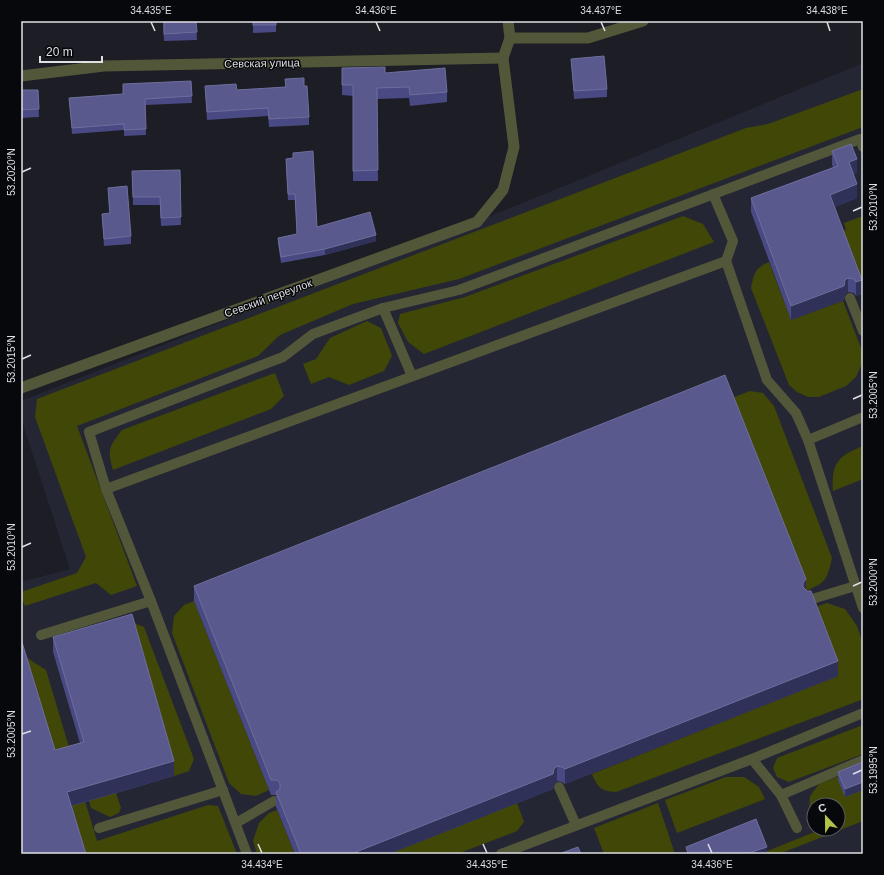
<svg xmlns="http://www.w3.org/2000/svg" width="884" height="875" viewBox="0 0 884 875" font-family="Arial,sans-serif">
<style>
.built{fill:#252634;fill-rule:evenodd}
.green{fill:#414707}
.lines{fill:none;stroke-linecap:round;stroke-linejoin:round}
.service{stroke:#535739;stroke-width:10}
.minor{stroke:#535739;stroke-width:11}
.wall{fill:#494983}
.shaded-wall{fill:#303159}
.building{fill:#59598e;stroke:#6e6e9c}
.ticks{fill:none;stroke:#dfdfe5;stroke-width:1.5}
.labels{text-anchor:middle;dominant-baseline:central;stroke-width:3;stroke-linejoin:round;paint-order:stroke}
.street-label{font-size:11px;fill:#dfdfe5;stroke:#07080b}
.neatline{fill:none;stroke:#dfdfe5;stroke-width:1.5}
.ticks-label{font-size:10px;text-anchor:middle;fill:#dfdfe5}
</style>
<rect width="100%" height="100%" fill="#1c1d25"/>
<path class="built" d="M 863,63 L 863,854 L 21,854 L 21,582 L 70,569 L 21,418 L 21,401 L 503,211 ZM 814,805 L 838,805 L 838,829 L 814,829 Z"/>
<g class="green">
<polygon points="863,89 863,127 459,279 353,304 280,335 258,356 77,426 137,586 111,595 96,583 25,606 21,597 21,592 77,573 86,557 35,417 37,399 746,128 768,124"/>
<polygon points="683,216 703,224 714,242 424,354 408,342 398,323 400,314 465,297"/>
<polygon points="863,216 863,302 862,294 839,232 846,230 844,223"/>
<path d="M 769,262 L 791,320 L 843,301 L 863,353 L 861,366 L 856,377 L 846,386 L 819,397 L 808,397 L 797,392 L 789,385 L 751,288 C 754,273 755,268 769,262 Z"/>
<polygon points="367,321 381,328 392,356 384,371 349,385 329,377 311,384 303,364 316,359 330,338"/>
<path d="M 275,373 L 284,396 L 271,409 L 113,470 C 107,449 109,447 122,430 Z"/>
<path d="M 750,391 L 763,393 L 774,406 L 832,558 C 827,580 826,583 805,591 L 729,399 Z"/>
<path d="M 863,446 L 863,479 L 833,491 C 831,463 838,456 863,446 Z"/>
<polygon points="194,601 269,790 256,796 241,794 229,783 172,633 174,616 184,605"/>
<path d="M 827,603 L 845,609 L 857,626 L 863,643 L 863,698 L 861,700 L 616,792 C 601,791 598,788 592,774 L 838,676 L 812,608 Z"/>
<polygon points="129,621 144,627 194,759 189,771 174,776"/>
<polygon points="21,654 46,670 97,841 208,805 218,806 237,854 82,854"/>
<polygon points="863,725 863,754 789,782 777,777 773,768 777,758"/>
<polygon points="863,767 863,821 779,854 765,854 765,852 817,831 817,829 838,829 838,805 814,805 814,823 809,811 810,796 819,784"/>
<polygon points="726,777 744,777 759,787 765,799 677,833 665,800"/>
<polygon points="86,790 116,793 121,808 119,813 110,817 91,808"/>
<polygon points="517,803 524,822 517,831 457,854 389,854"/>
<polygon points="658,803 675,854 604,854 594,828"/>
<polygon points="277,810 295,854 257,854 253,841 259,823 269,813"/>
</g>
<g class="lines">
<g class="service">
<polyline points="713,194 733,241 726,261 767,380 796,413 808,440 863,608"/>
<polyline points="850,298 863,331"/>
<polyline points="383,308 412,376"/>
<polyline points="808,440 863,417"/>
<polyline points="106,489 726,261"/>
<polyline points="809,600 855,586"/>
<polyline points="41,635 151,601"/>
<polyline points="752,759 781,795 797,828"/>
<polyline points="559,787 576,825"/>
<polyline points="781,795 863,760"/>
<polyline points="236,823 274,801"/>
<polyline points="99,828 223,790"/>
<polyline points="247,854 151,601 106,489 89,432 283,357 313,334 383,308 459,290 860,139 863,147"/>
<polyline points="501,854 752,759 863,713"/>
</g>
<g class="minor">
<polyline points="510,38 588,38 643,21"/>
<polyline points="21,76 104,66 503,58"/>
<polyline points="21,388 477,222 503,190 514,147 503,58 510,38 508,21"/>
</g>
</g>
<g class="wall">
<polygon points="163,21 196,21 197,40 164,41"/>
<polygon points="253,21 276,21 276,32 253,33"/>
<polygon points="571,59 607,89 607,97 574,99"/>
<polygon points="342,68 385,73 447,92 447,102 410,106 409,98 377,99 378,181 353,181 353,96 342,95"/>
<polygon points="285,79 304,86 309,117 309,125 269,127 268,116 207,120 205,86 237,90 285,87"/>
<polygon points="191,81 192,103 145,105 146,135 124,136 124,130 72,134 69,98 123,94"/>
<polygon points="21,90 38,90 39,117 21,118"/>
<polygon points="832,151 857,173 853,174 857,198 835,207 862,294 856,296 854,293 848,292 845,294 844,300 791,320 751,212 751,198 833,167 832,165"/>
<polygon points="293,153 317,227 376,241 325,255 281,263 278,244 278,238 297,234 295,200 288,200 286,165 286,159 293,158"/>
<polygon points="180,170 181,225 161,226 160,205 133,205 132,171"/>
<polygon points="108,188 131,236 131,244 104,246 102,214 109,213"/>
<polygon points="194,586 806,590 838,676 565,784 562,782 557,781 554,784 553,789 389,854 295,854 276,807 276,795 271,795 194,601"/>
<polygon points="53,637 174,776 72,806 86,854 21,854 21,639 55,750 80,743 53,652"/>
<polygon points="863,762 863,790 845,797 838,780 838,772"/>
</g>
<g class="shaded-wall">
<polygon points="857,159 857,173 849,176 849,162"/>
<polygon points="857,184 857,198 830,209 830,195"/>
<polygon points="376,235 376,241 325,255 325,249"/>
<polygon points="848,278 848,292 845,294 844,300 791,320 791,306 845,280"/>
<polygon points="862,280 862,294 856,296 856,282"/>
<polygon points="806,579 806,594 803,598 803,583"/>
<polygon points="838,661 838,676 565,784 565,769"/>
<polygon points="174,761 174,776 67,807 67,792"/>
<polygon points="557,766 557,781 554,784 553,789 389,854 351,854 554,769"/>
<polygon points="863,782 863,790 845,797 845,789"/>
<polygon points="767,847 767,854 746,854"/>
</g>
<g class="building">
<polygon points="164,21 196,21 197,32 164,34"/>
<rect x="253" y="21" width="23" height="4"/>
<polygon points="604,56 607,89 574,91 571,59"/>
<polygon points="385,67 385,73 445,68 447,92 410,95 409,87 377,88 378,170 353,171 353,85 342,85 342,68"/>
<polygon points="304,78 304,86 307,86 309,117 269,119 268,108 207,112 205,86 236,84 237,90 286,87 285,79"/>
<polygon points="191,81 192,96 145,99 146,129 124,130 124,124 72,128 69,98 123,94 123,84"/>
<polygon points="21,90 38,90 39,109 21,110"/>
<polygon points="851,144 857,159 849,162 857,184 830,195 862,280 856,282 854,279 848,278 845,280 844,286 791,306 751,198 838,166 832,151"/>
<polygon points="313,151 317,227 370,212 376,235 325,249 281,257 278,238 297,234 295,194 288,194 286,159 293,158 293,153"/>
<polygon points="180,170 181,217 161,218 160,197 133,197 132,171"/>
<polygon points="127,186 131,236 104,239 102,214 110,213 108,188"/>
<polygon points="725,375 806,579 803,583 803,587 807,591 811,591 838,661 565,769 562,767 557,766 554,769 553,774 351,854 301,854 276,792 280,789 280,783 277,780 271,780 194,586"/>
<polygon points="132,614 174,761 67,792 86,854 22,854 21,852 21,639 55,750 84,742 53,637"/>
<polygon points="863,762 863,782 845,789 838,772"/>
<polygon points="756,819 767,847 746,854 688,854 686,847"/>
<polygon points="578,847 581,854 559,854"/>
</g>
<path class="ticks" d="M 151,22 L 155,31M 376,22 L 380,31M 601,22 L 605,31M 827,22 L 830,31M 22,172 L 31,168M 853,211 L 862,207M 22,359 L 31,355M 853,399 L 862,395M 22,547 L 31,543M 853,586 L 862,582M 22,734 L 31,731M 853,774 L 862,770M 258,844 L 262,853M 483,844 L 487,853M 708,844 L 712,853"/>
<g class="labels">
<g class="street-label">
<text transform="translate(262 63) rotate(-1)">Севская улица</text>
<text transform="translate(268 298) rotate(-20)">Севский переулок</text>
</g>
</g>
<rect width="884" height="875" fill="none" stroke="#07080b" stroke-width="44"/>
<g transform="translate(826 817) rotate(338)"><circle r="19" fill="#07080b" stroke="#5d5e62"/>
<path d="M0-3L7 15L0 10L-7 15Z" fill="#b4c24a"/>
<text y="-6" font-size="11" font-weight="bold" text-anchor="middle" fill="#dfdfe5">С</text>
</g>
<path d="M40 56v6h62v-6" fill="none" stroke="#dfdfe5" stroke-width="2"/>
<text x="46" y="56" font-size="12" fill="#dfdfe5" stroke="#07080b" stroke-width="3" paint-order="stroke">20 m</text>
<rect x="22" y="22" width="840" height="831" class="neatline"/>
<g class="ticks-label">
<text x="151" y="14">34.435°E</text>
<text x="376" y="14">34.436°E</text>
<text x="601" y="14">34.437°E</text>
<text x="827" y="14">34.438°E</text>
<text transform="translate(11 172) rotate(-90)" y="4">53.2020°N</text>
<text transform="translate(873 207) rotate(-90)" y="4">53.2010°N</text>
<text transform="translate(11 359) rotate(-90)" y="4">53.2015°N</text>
<text transform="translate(873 395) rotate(-90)" y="4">53.2005°N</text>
<text transform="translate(11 547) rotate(-90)" y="4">53.2010°N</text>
<text transform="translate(873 582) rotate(-90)" y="4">53.2000°N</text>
<text transform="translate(11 734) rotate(-90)" y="4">53.2005°N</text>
<text transform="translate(873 770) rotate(-90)" y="4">53.1995°N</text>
<text x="262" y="868">34.434°E</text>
<text x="487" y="868">34.435°E</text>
<text x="712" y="868">34.436°E</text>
</g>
</svg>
